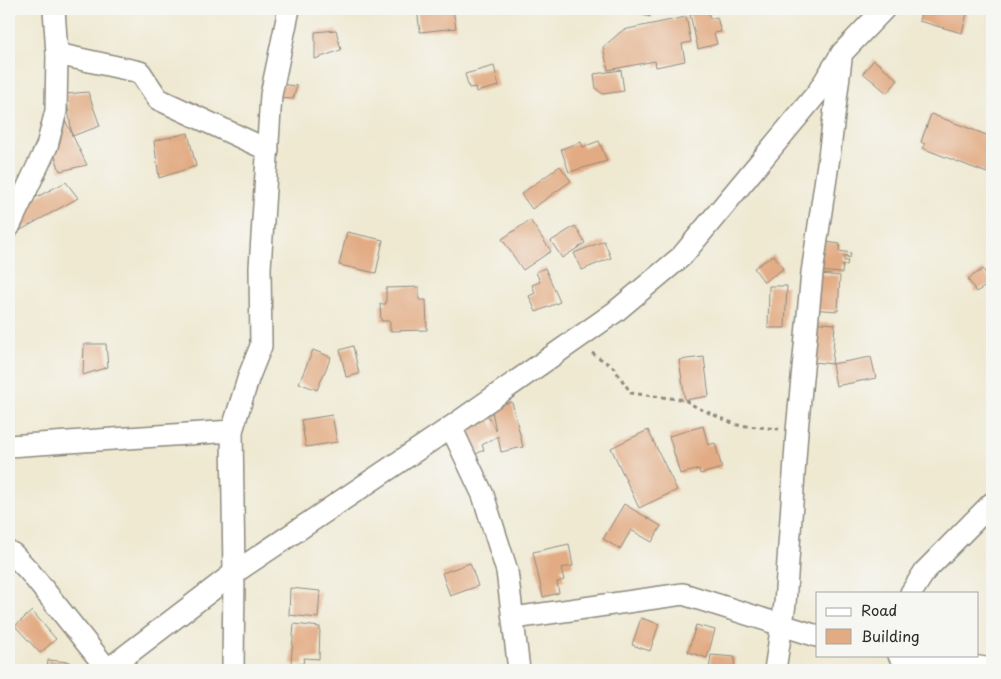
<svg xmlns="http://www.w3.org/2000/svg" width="1001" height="679" viewBox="0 0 1001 679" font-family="'Playpen Sans',sans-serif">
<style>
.building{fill:#e2ab83}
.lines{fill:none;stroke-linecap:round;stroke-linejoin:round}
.minor-casing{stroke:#8d8a7e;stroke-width:24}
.path{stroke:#8d8a7e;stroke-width:3;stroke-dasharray:4 4;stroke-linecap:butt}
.minor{stroke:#fff;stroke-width:21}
</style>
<rect width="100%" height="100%" fill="#f6f6f2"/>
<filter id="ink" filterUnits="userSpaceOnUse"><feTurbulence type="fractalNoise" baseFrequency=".02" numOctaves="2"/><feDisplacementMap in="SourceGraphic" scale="10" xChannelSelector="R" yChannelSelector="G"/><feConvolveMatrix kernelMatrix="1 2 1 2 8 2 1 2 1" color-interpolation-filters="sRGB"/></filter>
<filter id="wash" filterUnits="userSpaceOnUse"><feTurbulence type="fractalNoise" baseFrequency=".0096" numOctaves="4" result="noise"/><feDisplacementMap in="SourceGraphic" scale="20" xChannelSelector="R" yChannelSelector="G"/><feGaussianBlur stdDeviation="1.12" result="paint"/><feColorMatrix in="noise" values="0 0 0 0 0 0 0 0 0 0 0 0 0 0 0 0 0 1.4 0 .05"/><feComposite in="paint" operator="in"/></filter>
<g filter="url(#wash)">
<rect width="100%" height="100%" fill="#efe9d2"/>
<g id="blocks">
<g class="building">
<polygon points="417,9 453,9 456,28 420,32"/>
<polygon points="634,9 652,9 650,17 633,11"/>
<polygon points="922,9 968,9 962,33 919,21"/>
<polygon points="708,10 710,19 717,17 721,32 714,33 717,44 698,49 690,14"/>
<polygon points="686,17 691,42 682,44 685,61 656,67 655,61 608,70 603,47 623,30"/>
<polygon points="336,30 341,50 315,59 315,32"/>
<polygon points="874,60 898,80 887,93 863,73"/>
<polygon points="494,66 499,86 476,92 475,87 469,88 465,74"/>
<polygon points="621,70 624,91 603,94 596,89 594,74"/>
<polygon points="268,83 297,86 293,99 265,97"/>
<polygon points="88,92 100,126 72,136 66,94"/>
<polygon points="931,114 992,137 992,159 987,173 922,148 925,144 921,142"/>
<polygon points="63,116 87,165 60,171 44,124"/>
<polygon points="188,133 196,166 159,178 154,141"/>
<polygon points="599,141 607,161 569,172 561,149 581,142 583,147"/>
<polygon points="560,166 571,181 532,209 521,194"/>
<polygon points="66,182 78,198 19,231 9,211"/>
<polygon points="530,220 551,251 523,270 502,239"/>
<polygon points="575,226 585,243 562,258 551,241"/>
<polygon points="347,232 383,240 376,273 339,265"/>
<polygon points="604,241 611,258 582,270 574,253"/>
<polygon points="818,241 840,244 839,251 851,253 850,257 848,258 847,256 844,256 844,261 848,261 847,265 843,265 842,273 815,271"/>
<polygon points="774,255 783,269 764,282 754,268"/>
<polygon points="545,268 560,302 536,312 529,296 535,293 532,285 540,282 536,272"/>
<polygon points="983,269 991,283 976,292 968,279"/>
<polygon points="812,273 840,276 838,311 810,309"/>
<polygon points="769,286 787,286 785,328 768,328"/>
<polygon points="419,287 419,300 426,300 427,330 390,331 390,321 381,321 380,304 386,304 386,288"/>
<polygon points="808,322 835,324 832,364 871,357 876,378 836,386 832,364 804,361"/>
<polygon points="84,344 106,344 108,367 83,375"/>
<polygon points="353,346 359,374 346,377 340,350"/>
<polygon points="313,350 331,357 317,390 299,383"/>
<polygon points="704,357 709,396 685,400 679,360"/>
<polygon points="512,402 523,447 501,452 498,436 482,445 484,450 472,456 460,429 487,414 496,431 491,406"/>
<polygon points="332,415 337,442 306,447 301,420"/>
<polygon points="703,426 708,445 715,443 722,468 700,474 699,469 680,474 669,436"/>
<polygon points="648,430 677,490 639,508 611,448"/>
<polygon points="624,504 661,526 652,542 631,530 620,549 603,539"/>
<polygon points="569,544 573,566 561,568 564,580 557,582 559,593 543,597 533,552"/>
<polygon points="470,563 478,586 450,596 442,573"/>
<polygon points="290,588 320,591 318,618 289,615"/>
<polygon points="32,611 56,639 40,653 15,626"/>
<polygon points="641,618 659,624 650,651 632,645"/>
<polygon points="294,624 320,627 319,659 304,658 303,664 291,664"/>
<polygon points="696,625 715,630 707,658 688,652"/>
<polygon points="711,655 735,657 734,670 709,670"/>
<polygon points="48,660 69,662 68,670 47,670"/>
</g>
</g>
</g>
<g filter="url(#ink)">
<use href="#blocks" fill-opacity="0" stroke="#8d8a7e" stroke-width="1"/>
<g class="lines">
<defs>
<g id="minor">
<polyline points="57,54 140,72 158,99 268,150"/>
<polyline points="9,227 47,146 56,111 57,54 54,9"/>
<polyline points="451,427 483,495 507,571 519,670"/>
<polyline points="9,446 232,431"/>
<polyline points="9,552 13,554 29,571 108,670"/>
<polyline points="911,593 925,571 992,503"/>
<polyline points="514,618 683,594 817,636"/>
<polyline points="899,655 992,669"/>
<polyline points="107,670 234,573 451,427 615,312 682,256 818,92 842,53 884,9"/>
<polyline points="233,670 234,573 232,431 249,376 261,346 260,268 271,95 289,9"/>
<polyline points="775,670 785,604 797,431 812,273 829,157 841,59"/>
</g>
</defs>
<use href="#minor" class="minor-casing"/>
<polyline class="path" points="592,353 613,367 631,393 685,400 696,407 737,425 779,429"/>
<use href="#minor" class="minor"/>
</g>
</g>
<rect width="1001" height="679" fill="none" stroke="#f6f6f2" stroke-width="30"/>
<rect x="816" y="592" width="162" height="65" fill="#f6f6f2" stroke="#a5a5a2"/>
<rect x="826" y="608" width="25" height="8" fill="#ffffff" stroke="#a5a5a2"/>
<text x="861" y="616" font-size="15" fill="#2b2b2b">Road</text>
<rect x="826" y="629" width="25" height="15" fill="#e2ab83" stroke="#a5a5a2"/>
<text x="861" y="642" font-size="15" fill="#2b2b2b">Building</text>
</svg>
